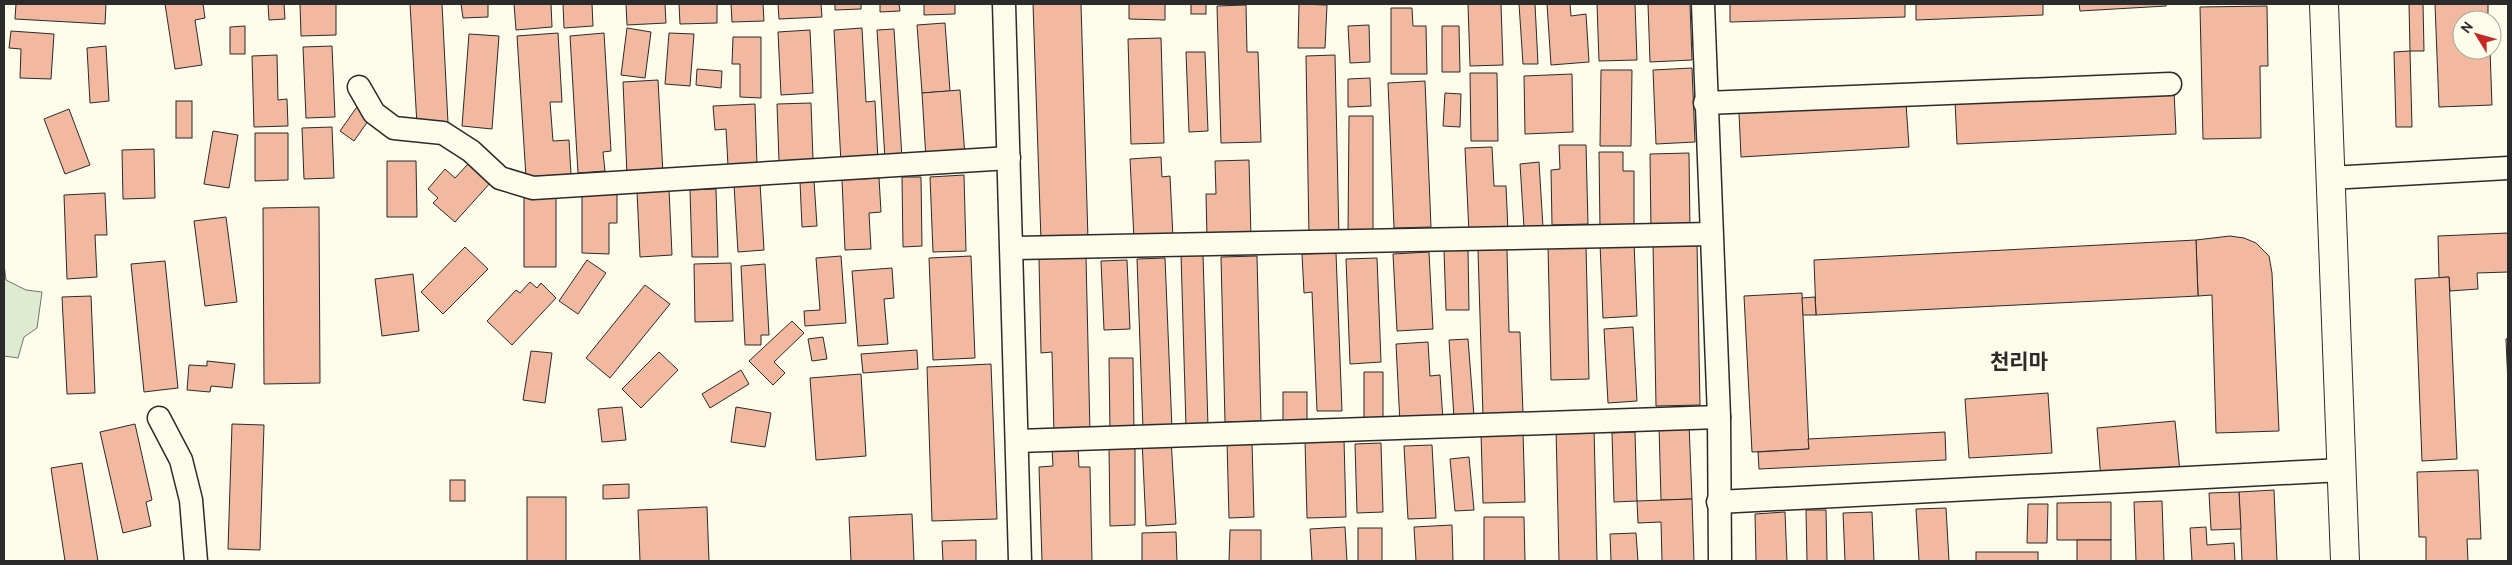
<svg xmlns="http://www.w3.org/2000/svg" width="2512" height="565" viewBox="0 0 2512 565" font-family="Cabin,'Noto Sans KR',sans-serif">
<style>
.green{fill:#deebd1;stroke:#74746e}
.building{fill:#f2b8a0;stroke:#2b2b2b}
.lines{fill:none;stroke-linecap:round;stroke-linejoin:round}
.street-casing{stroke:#2b2b2b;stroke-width:25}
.primary-casing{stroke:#2b2b2b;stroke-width:30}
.street{stroke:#fdfbea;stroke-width:22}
.primary{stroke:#fdfbea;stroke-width:28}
.labels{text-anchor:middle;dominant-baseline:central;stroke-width:4;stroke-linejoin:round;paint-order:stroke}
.district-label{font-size:21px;font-weight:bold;fill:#2b2b2b;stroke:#fdfbea}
</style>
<rect width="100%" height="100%" fill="#fdfbea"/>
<polygon class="green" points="4,264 6,280 26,290 42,292 37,328 24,337 18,358 4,356"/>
<g class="building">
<polygon points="16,4 106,4 105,24 15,19"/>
<polygon points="165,4 203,4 205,18 195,20 202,65 175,69"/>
<polygon points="268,4 284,4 285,19 269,20"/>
<polygon points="300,4 336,4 336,35 301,36"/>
<polygon points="410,4 442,4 448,123 417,125"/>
<polygon points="461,4 488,4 488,17 463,18"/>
<polygon points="514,4 551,4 552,27 516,30"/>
<polygon points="563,4 592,4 593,26 564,28"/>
<polygon points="626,4 665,4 666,23 627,25"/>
<polygon points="679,4 717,4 717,23 680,24"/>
<polygon points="731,4 763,4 764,21 732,22"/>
<polygon points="778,4 821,4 822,17 779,19"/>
<polygon points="835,4 861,4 861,9 835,10"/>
<polygon points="880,4 899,4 900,11 880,12"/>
<polygon points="924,4 955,4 955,14 924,15"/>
<polygon points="1033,4 1081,4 1088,239 1041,241"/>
<polygon points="1129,4 1165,4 1165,20 1129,19"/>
<rect x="1191" y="4" width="15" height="10"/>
<polygon points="1299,4 1327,5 1325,48 1298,48"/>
<polygon points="1468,4 1501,4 1503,65 1470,66"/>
<polygon points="1519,4 1535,4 1538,64 1523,64"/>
<polygon points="1547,4 1570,4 1571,16 1586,14 1589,62 1551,65"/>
<polygon points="1597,4 1635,4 1637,60 1599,61"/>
<polygon points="1648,4 1690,4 1692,60 1650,62"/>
<polygon points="1730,4 1905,4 1905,17 1730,22"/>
<polygon points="1916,4 2043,4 2043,15 1916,20"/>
<polygon points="2079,4 2166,4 2166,6 2080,11"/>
<polygon points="2409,4 2423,4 2424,51 2410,51"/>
<polygon points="2435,4 2488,4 2488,20 2462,20 2462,50 2490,50 2492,105 2439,107"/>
<polygon points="1246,5 1247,52 1258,52 1261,142 1221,143 1217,6"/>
<polygon points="2267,6 2268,66 2260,66 2261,138 2203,139 2200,7"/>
<polygon points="1391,8 1412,8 1413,26 1426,26 1427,74 1391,74"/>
<polygon points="945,23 950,91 922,93 917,25"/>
<polygon points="1369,25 1370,62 1350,63 1348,26"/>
<polygon points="245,26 245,54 230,54 230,27"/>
<polygon points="1442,26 1459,26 1460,72 1442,72"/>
<polygon points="627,28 651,32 645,78 621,75"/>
<polygon points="862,28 866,102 875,101 878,161 841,163 834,30"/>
<polygon points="894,29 902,158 885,159 877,30"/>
<polygon points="810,30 813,93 781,95 778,32"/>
<polygon points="11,31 54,34 51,79 20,78 21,49 9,48"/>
<polygon points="558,33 562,102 550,102 553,141 569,140 571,174 526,177 517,36"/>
<polygon points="604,33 611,151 603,152 605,171 578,173 570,36"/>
<polygon points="669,33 694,34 690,86 665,84"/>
<polygon points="469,34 499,36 492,129 462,126"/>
<polygon points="733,37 761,37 761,98 740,97 740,64 732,64"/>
<polygon points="1161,38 1164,143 1131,144 1128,39"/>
<polygon points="106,46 109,101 90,103 87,48"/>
<polygon points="332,46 335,117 306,118 303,47"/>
<polygon points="2410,51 2412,127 2396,127 2394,52"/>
<polygon points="1186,52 1205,52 1208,131 1189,132"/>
<polygon points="277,55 278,100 287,99 288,126 254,127 252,56"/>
<polygon points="1335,55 1339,238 1309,238 1306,56"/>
<polygon points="1692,68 1695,142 1656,144 1653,70"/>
<polygon points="697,69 722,71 721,88 696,85"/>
<polygon points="1601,70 1632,70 1631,146 1600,146"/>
<polygon points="1470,73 1497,73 1498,141 1471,141"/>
<polygon points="1572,74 1573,132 1525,134 1524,76"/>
<polygon points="1370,78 1371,106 1348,107 1348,79"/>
<polygon points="658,80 663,174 627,175 623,82"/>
<polygon points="1425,81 1431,227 1394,228 1388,83"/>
<polygon points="960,90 965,156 926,159 922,93"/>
<polygon points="2174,91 2176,134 1957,144 1955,101"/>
<polygon points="1445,93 1461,94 1460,127 1443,126"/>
<rect x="176" y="101" width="16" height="37"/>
<polygon points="811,103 813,160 779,161 777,104"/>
<polygon points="1906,103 1909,147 1741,157 1739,113"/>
<polygon points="359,104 373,114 354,141 340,131"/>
<polygon points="755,104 757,165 728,166 726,129 715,130 713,106"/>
<polygon points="69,109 90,165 65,174 44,119"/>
<polygon points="1349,116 1373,116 1373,234 1348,233"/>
<polygon points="332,127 334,178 304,179 302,128"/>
<polygon points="213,131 238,135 229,188 204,184"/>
<polygon points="255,133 288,133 288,180 255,181"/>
<polygon points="1559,145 1586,145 1588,224 1552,225 1551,170 1560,169"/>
<polygon points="1492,147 1494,186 1506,186 1508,231 1469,233 1465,148"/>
<polygon points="154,149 155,198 123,199 122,150"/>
<polygon points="1599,152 1623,152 1623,171 1634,171 1634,229 1600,229"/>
<polygon points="1689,153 1690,230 1651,232 1650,154"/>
<polygon points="1161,157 1162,177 1170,176 1173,238 1134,239 1130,159"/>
<polygon points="1249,160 1251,237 1207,238 1206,194 1216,194 1215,161"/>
<polygon points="387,161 416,161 417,217 387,217"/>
<polygon points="1539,162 1543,227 1524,228 1520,164"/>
<polygon points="469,163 491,182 455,222 433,203 438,198 428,189 445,169 455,178"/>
<polygon points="964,175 966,251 933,252 930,177"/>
<polygon points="902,177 921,177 922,246 903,247"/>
<polygon points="879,178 881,212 869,213 871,249 845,250 842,180"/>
<polygon points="814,181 817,226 802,227 800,182"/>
<polygon points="760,183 764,250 738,252 734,185"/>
<polygon points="617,189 617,223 609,223 609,254 582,253 582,190"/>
<polygon points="669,189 672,255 640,257 637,191"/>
<polygon points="716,189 718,257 692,257 690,190"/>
<polygon points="105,193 107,235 95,235 97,277 67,279 64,195"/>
<polygon points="556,194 556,267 524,267 524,195"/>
<polygon points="319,207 320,383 264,384 263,208"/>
<polygon points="226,217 237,302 205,306 194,221"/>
<polygon points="2508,233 2508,272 2477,273 2478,289 2450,291 2449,277 2439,278 2438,236"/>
<polygon points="2230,236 2244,238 2256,243 2269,256 2272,273 2279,431 2216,433 2212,295 2198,296 2196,240"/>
<polygon points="2196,240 2198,296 1816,315 1814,260"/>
<polygon points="1634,242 1637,316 1603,318 1600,243"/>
<polygon points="1697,242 1700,405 1656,406 1653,243"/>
<polygon points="1586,245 1589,379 1551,380 1548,246"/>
<polygon points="465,247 488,269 443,314 421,292"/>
<polygon points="1468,249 1469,310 1446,310 1444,250"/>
<polygon points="1507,249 1509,332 1520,332 1523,414 1483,416 1478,250"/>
<polygon points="1429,252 1433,329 1397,331 1393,254"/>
<polygon points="1336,253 1342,411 1317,411 1312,292 1304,293 1302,254"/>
<polygon points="1181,254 1203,254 1208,427 1186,427"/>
<polygon points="841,256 846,323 805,326 804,311 820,310 816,258"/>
<polygon points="971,256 975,358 933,360 929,258"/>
<polygon points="1257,256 1261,421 1225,422 1221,257"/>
<polygon points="1086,257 1090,433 1054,435 1052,352 1041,353 1039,259"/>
<polygon points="1165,258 1172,429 1143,430 1137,259"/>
<polygon points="1377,258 1381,362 1350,364 1346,259"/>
<polygon points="587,260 606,273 578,314 559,301"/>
<polygon points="1127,260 1130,329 1104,330 1101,261"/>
<polygon points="165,261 178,388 144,392 131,264"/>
<polygon points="731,263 733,321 695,322 694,264"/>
<polygon points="765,264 769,335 761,335 761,345 745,345 741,266"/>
<polygon points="892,268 894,298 884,299 888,344 858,346 852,271"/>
<polygon points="413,274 419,331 382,336 375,279"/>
<polygon points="2449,277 2457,459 2422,461 2415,279"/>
<polygon points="530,282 537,288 541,283 556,298 512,345 487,321 516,290 520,293"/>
<polygon points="645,285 670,304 610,378 586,358"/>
<polygon points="1802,293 1809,449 1752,452 1744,296"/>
<polygon points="91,296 95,393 67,394 62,297"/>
<polygon points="1815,297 1816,315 1803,315 1802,298"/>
<polygon points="792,321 804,333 774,362 785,373 773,385 749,361"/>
<polygon points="1633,327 1637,401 1608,403 1604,329"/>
<polygon points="823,337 827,359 812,361 808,339"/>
<polygon points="2508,338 2508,385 2506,339"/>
<polygon points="1468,339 1474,416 1454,418 1449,340"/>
<polygon points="1428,342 1430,376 1440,375 1443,421 1400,424 1396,344"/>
<polygon points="917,350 918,369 863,373 861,354"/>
<polygon points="531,351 552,353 545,403 523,400"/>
<polygon points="659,352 678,370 641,408 622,389"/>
<polygon points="1109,358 1133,358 1134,431 1110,432"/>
<polygon points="207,361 235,364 232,388 211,386 210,392 187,390 189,365 207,366"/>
<polygon points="991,364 997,519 932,521 927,367"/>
<polygon points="741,370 749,384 710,408 702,394"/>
<polygon points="1364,372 1383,372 1383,421 1364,420"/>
<polygon points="861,374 866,456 816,460 810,378"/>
<rect x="1283" y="392" width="24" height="34"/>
<polygon points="2048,393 2052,453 1969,458 1965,399"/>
<polygon points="622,407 626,440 602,442 598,409"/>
<polygon points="736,407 771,413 765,447 731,442"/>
<polygon points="2175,421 2180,472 2101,480 2097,428"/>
<polygon points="135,424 152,500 146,502 151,526 123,533 100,432"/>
<polygon points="232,424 264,425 260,550 228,549"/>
<polygon points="1689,424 1692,499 1661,500 1659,426"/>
<polygon points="1594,426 1597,561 1559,561 1556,428"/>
<polygon points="1523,432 1525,502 1483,503 1481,433"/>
<polygon points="1635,432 1637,501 1614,502 1612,433"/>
<polygon points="1945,432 1946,460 1759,469 1758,452 1809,449 1808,439"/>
<polygon points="1171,439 1176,524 1146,526 1142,440"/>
<polygon points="1344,439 1346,517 1307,518 1305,440"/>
<polygon points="1227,442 1252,442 1254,517 1229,518"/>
<polygon points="1381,443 1383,512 1357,513 1355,444"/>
<polygon points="1135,444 1135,525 1110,526 1109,445"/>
<polygon points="1432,445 1436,518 1408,519 1404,446"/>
<polygon points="1078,447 1079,467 1090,467 1092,561 1042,561 1039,467 1053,466 1052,448"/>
<polygon points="1469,457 1474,510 1455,511 1450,459"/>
<polygon points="82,463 98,561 65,561 51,468"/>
<polygon points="2478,470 2481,539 2467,539 2468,561 2426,561 2426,537 2419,537 2417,472"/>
<rect x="450" y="480" width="15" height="21"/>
<polygon points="629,484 629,498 603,499 603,485"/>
<polygon points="2274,490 2277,561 2242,561 2239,492"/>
<polygon points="2239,492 2241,529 2211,530 2209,493"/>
<rect x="527" y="497" width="39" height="64"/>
<polygon points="1692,499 1694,561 1662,561 1661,522 1638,523 1637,501"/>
<polygon points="2162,501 2164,561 2136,561 2134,502"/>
<polygon points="2111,502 2111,540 2057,540 2057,503"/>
<polygon points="2028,504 2048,504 2047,543 2027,543"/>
<polygon points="707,507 709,561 640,561 638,510"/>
<polygon points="1946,508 1949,561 1919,561 1916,509"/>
<polygon points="1806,510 1826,510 1827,561 1807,561"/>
<polygon points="1785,512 1787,561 1756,561 1755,514"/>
<polygon points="1872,512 1874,561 1845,561 1843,513"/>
<polygon points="912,514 914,561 851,561 849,517"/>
<polygon points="1484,517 1524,517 1525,561 1484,561"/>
<polygon points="1452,525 1453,561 1416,561 1414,527"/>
<polygon points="1345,527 1347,561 1312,561 1310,529"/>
<polygon points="2206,527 2207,545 2234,543 2235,561 2192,561 2190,528"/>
<rect x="1358" y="528" width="24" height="33"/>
<polygon points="1230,530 1261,530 1261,561 1229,561"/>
<polygon points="1176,532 1177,561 1142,561 1142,533"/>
<polygon points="1636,533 1638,561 1611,561 1610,534"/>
<polygon points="976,540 976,561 943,561 942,541"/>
<rect x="2077" y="540" width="34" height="21"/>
<rect x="1976" y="552" width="62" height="9"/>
</g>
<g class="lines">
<defs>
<g id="street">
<polyline points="1004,4 1020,561"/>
<polyline points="1703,4 1719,417 1720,561"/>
<polyline points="359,87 374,113 394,128 443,133 471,151 500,178 533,188 1009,158"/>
<polyline points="1705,103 2170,84"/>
<polyline points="2330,178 2508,168"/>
<polyline points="1012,248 1711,234"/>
<polyline points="159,418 181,460 191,500 196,561"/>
<polyline points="1018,441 1719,417"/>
<polyline points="1718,502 2342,470"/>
</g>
<polyline id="primary" points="2324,4 2345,561"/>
</defs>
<use href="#street" class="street-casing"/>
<use href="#primary" class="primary-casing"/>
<use href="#street" class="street"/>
<use href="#primary" class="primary"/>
</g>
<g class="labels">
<g class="district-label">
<text x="2019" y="361">천리마</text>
</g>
</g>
<rect width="2512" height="565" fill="none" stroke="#2b2b2b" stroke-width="10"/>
<g transform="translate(2477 35) rotate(307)"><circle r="24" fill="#fdfbea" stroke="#a9a89e"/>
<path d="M0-4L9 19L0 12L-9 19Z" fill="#c62828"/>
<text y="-8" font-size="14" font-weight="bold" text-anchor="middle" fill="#2b2b2b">N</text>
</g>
</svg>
